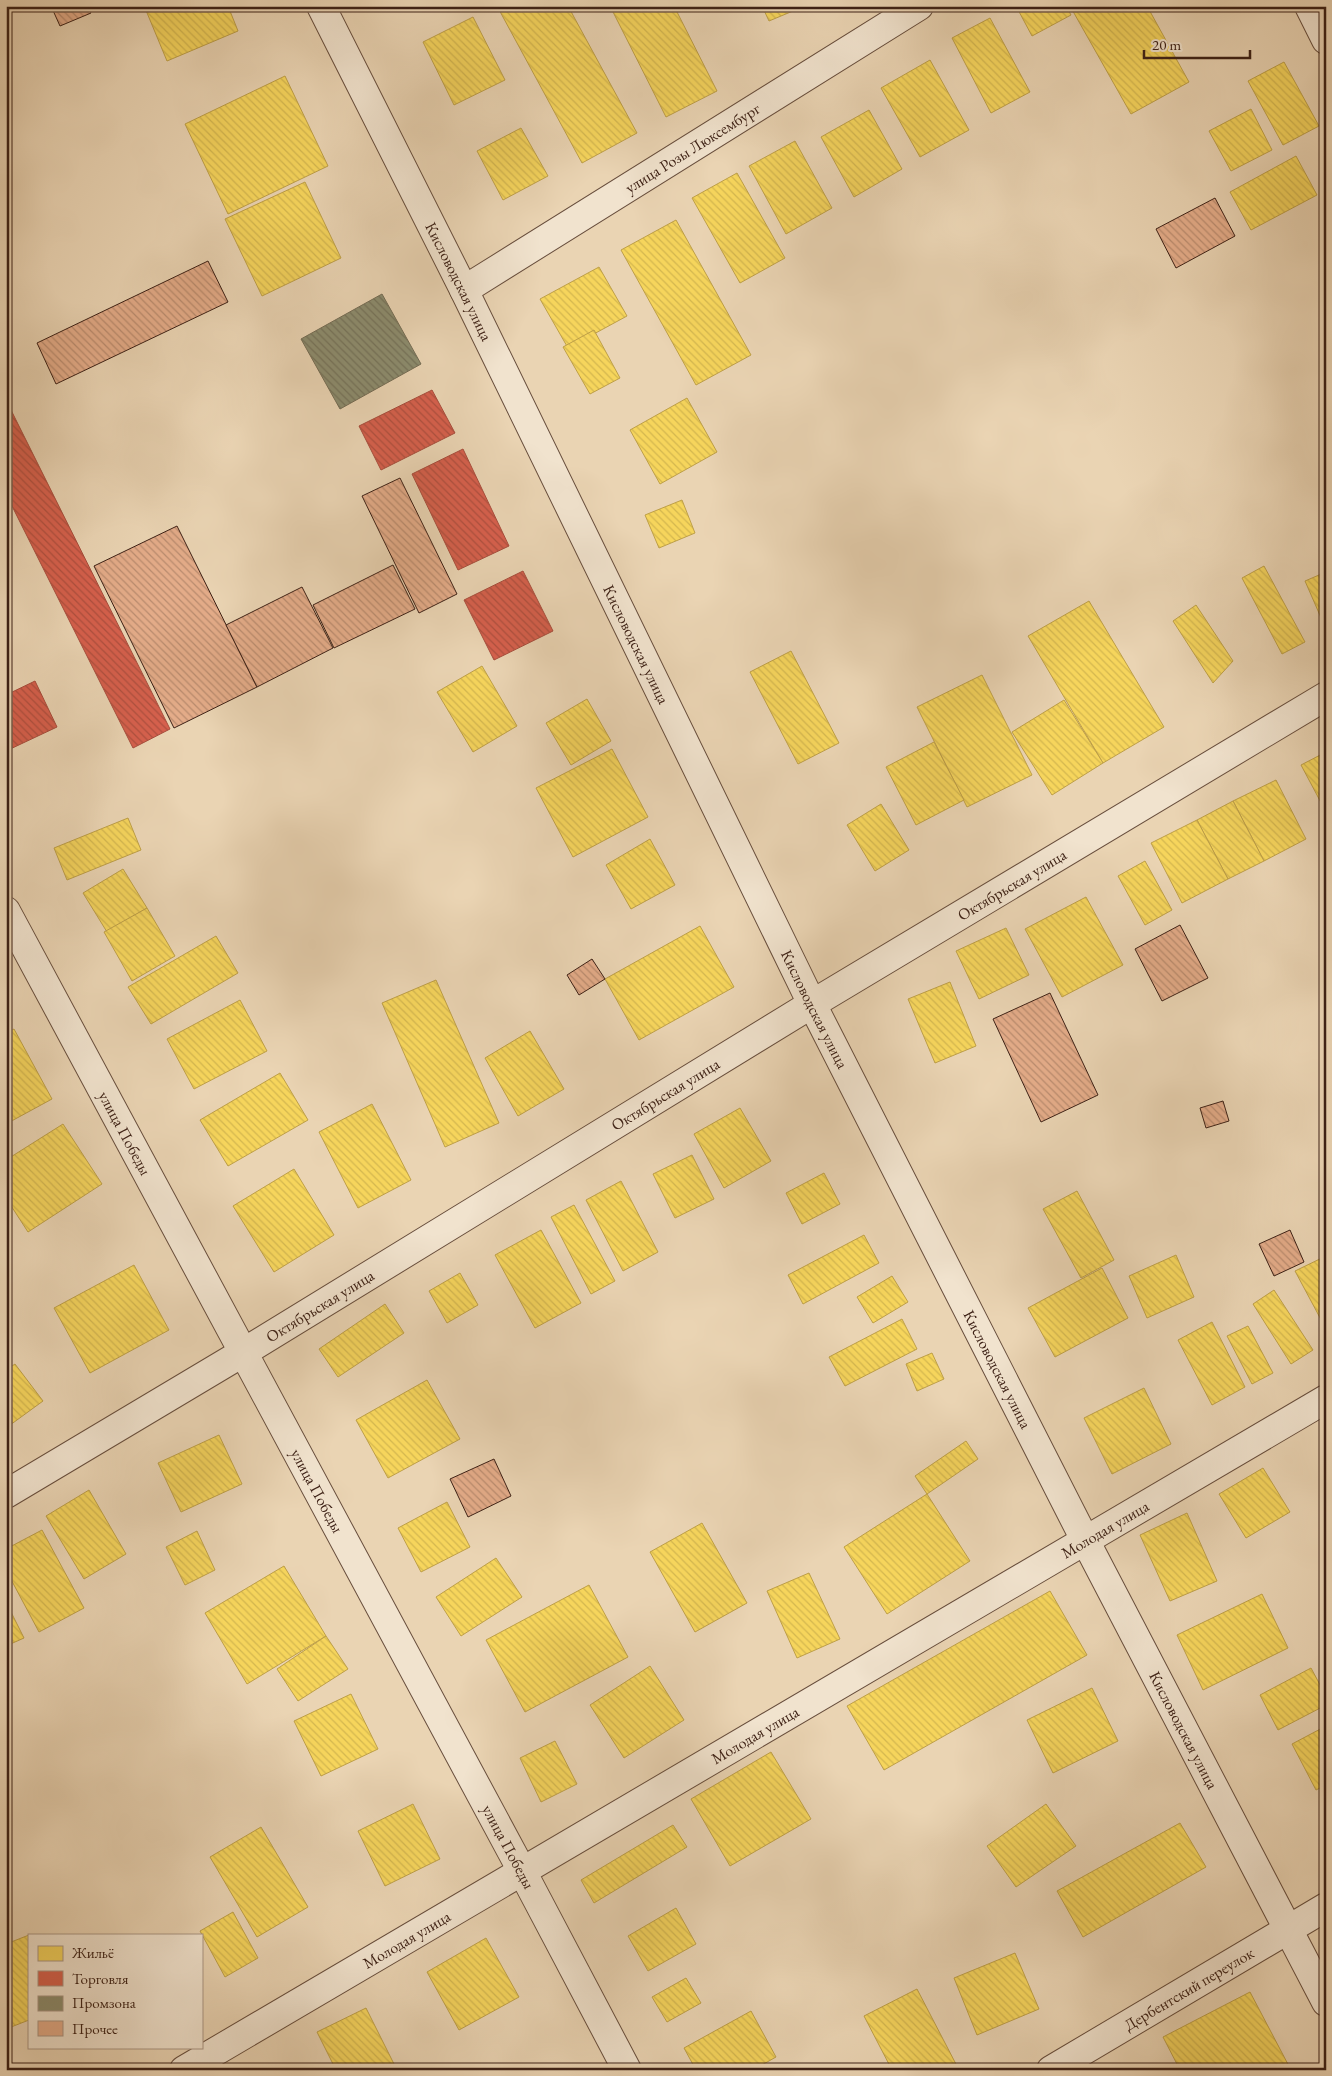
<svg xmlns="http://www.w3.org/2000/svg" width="1332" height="2076" viewBox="0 0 1332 2076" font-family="'EB Garamond',serif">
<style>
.homes{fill:url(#homes-back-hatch);stroke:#be9f47}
.shops{fill:url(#shops-back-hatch);stroke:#a84d3c}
.industry{fill:url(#industry-back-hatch);stroke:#746c54}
.building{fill:url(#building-back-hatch);stroke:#3d2116}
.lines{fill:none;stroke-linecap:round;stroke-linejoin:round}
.street-casing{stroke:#684e3d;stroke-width:30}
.street{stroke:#f1e3ce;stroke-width:28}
.labels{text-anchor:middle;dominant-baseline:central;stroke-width:5;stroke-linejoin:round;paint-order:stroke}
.street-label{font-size:16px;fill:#3d2116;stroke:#f1e3ce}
</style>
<defs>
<pattern id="homes-back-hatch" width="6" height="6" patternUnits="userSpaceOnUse" patternTransform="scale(1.25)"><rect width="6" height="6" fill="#f6d55c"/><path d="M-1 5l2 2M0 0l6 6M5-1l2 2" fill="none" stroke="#d4b74f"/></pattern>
<pattern id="shops-back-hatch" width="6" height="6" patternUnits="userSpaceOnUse" patternTransform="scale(1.25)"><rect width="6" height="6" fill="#d6604d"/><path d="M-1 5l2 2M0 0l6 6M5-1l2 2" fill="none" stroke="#af4f3f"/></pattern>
<pattern id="industry-back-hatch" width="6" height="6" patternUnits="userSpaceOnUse" patternTransform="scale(1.25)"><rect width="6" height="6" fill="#8c8c6e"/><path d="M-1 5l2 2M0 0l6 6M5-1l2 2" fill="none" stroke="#747259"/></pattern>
<pattern id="building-back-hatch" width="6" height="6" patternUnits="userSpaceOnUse" patternTransform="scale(1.25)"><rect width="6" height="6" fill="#e4ac89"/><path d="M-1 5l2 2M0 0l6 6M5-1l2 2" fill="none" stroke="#ba8c6f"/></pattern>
</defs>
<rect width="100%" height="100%" fill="#ead4b3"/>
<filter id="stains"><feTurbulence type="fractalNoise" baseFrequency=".004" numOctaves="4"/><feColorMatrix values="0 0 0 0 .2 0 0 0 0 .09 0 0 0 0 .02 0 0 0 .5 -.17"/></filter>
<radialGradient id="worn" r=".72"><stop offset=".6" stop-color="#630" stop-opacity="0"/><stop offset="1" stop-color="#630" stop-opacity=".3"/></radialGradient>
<g class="homes">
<polygon points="149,6 228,6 238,31 167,61 145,8"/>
<polygon points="497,6 568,6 637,133 582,163"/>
<polygon points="610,6 674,6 717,91 666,117"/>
<polygon points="762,6 805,6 769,21"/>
<polygon points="1016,6 1066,6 1071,15 1032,36"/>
<polygon points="1070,6 1147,6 1189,82 1131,114"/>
<polygon points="473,17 505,80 454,105 423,42"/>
<polygon points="990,18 1030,92 991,113 952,38"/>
<polygon points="930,60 969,130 920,157 881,88"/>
<polygon points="1284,62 1319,126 1283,145 1248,81"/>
<polygon points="285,76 328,166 228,214 185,124"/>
<polygon points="1251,109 1272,150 1231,171 1209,131"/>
<polygon points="869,110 902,169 854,197 821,137"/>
<polygon points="521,128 548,176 503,200 477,151"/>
<polygon points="795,141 832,208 786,234 749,166"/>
<polygon points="1296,156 1317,195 1251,230 1230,192"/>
<polygon points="737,173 785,258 740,283 692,198"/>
<polygon points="305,182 341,258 262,296 225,219"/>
<polygon points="676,220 751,355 696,385 621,250"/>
<polygon points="599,267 627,316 568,348 540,299"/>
<polygon points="594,330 620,378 590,394 563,347"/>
<polygon points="687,398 717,452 660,484 630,430"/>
<polygon points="682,500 695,533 659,548 645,515"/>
<polygon points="1264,566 1305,642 1282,654 1242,578"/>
<polygon points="1326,572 1326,619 1322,620 1305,581"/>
<polygon points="1089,601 1164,727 1103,763 1028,636"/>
<polygon points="1196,605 1233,661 1213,683 1173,621"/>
<polygon points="791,651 839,743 798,764 750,672"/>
<polygon points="482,666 517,726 473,752 437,692"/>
<polygon points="982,675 1032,775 967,807 917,707"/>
<polygon points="587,699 611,741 571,765 546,723"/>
<polygon points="1064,700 1103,763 1052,795 1012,732"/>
<polygon points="934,742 964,800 916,825 886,767"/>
<polygon points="612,749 648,817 573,857 536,788"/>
<polygon points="1326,752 1326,812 1301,765"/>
<polygon points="1276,780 1306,839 1264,861 1233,801"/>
<polygon points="1233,801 1264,861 1228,879 1197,820"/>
<polygon points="881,804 909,850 875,871 847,825"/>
<polygon points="128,818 141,850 67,880 54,848"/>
<polygon points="1197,820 1228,879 1182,903 1151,843"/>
<polygon points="650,839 675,885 631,909 606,865"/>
<polygon points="1145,861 1172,910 1145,925 1118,876"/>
<polygon points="123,869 147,908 107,932 83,893"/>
<polygon points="1086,897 1123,965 1062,997 1025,929"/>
<polygon points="147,908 175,956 132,981 104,932"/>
<polygon points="700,926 734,987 639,1040 605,979"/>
<polygon points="1006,928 1029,975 979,999 956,951"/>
<polygon points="216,936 238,973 151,1024 128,987"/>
<polygon points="436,980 499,1123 445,1147 382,1003"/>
<polygon points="950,982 976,1046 935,1063 908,999"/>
<polygon points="240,1000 267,1051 194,1089 167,1039"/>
<polygon points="14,1029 52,1099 6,1124 6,1033"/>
<polygon points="530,1031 564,1089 518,1116 485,1058"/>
<polygon points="280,1073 308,1120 228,1166 200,1120"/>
<polygon points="372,1104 411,1180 358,1208 319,1132"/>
<polygon points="740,1108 771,1161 724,1188 694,1134"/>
<polygon points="63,1124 102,1184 28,1232 6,1198 6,1160"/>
<polygon points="692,1155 714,1199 675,1218 653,1174"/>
<polygon points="294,1169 334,1235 274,1272 233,1206"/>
<polygon points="824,1173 840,1204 802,1224 786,1193"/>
<polygon points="621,1181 658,1252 623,1271 586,1200"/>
<polygon points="1077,1191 1114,1260 1081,1278 1043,1209"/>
<polygon points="574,1205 615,1281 591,1294 551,1217"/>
<polygon points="541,1230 581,1303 535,1328 495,1255"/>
<polygon points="864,1235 879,1263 803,1304 788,1275"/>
<polygon points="1176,1255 1194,1297 1147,1318 1129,1276"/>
<polygon points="1326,1256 1326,1329 1295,1271"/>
<polygon points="134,1265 169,1330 90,1373 54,1308"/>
<polygon points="1102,1268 1128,1318 1055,1357 1028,1308"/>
<polygon points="460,1273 478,1305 447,1323 429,1291"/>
<polygon points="892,1276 908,1302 873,1323 857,1297"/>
<polygon points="1274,1290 1313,1350 1291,1364 1253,1304"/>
<polygon points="385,1304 404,1333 338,1377 319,1349"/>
<polygon points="902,1319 917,1349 845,1386 829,1357"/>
<polygon points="1212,1322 1245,1387 1212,1405 1178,1340"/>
<polygon points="1248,1326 1273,1373 1252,1384 1227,1336"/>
<polygon points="932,1353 944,1379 917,1391 906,1364"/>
<polygon points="15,1364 43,1401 6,1428 6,1370"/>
<polygon points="427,1380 460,1439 388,1478 356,1420"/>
<polygon points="1144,1388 1171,1444 1112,1474 1084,1418"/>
<polygon points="219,1435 242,1484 181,1512 158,1463"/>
<polygon points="966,1441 978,1459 927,1494 915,1476"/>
<polygon points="1263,1468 1290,1512 1246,1538 1219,1494"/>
<polygon points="89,1490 126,1554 84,1579 46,1516"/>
<polygon points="927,1494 970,1561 887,1614 844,1547"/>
<polygon points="447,1502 470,1547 421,1572 398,1528"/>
<polygon points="1187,1513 1217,1581 1170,1601 1140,1535"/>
<polygon points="702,1523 747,1603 695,1632 650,1552"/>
<polygon points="42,1530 84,1608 39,1632 6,1570 6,1549"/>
<polygon points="197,1531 215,1570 185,1585 166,1547"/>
<polygon points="496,1558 522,1597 461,1636 436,1597"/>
<polygon points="284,1566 326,1636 247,1684 205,1613"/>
<polygon points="809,1573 840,1639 797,1658 767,1591"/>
<polygon points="589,1585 628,1657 525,1712 486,1640"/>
<polygon points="1050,1591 1087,1655 884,1770 847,1706"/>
<polygon points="1262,1594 1288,1648 1203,1690 1177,1635"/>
<polygon points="6,1602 24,1638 6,1646"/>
<polygon points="326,1636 348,1669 298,1701 277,1669"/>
<polygon points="650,1666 684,1720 624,1758 590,1705"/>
<polygon points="1311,1668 1326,1696 1326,1705 1278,1730 1260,1695"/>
<polygon points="1092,1688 1118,1741 1053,1773 1027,1720"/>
<polygon points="351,1694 378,1749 321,1776 294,1721"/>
<polygon points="1326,1726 1326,1785 1316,1790 1292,1744"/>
<polygon points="555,1741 577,1784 541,1802 520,1758"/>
<polygon points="771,1752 811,1819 730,1866 691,1799"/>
<polygon points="413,1804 440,1859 385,1886 358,1831"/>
<polygon points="1046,1804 1076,1846 1016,1887 987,1846"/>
<polygon points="1180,1823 1206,1867 1083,1937 1057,1891"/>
<polygon points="673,1825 687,1847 594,1903 581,1880"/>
<polygon points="261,1827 308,1907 257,1937 210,1857"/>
<polygon points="676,1908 696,1944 648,1971 628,1936"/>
<polygon points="233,1912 258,1958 225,1977 200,1931"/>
<polygon points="29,1935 29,2020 6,2029 6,1944"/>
<polygon points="486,1938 519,1997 459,2030 427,1972"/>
<polygon points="1015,1953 1039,2009 977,2035 954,1978"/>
<polygon points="686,1978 701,2003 667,2022 652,1997"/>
<polygon points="917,1989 958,2068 955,2070 892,2070 864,2016"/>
<polygon points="1250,1992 1291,2070 1180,2070 1163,2037"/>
<polygon points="366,2008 395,2066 387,2070 336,2070 317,2032"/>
<polygon points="751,2011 776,2057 753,2070 696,2070 684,2048"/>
<polygon points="6,2056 14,2070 6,2070"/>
<polygon points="1149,2065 1152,2070 1139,2070"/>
</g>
<g class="shops">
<polygon points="432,390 455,433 381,470 359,426"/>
<polygon points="6,400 170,729 133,748 6,494"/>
<polygon points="463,449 509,546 458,570 412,474"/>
<polygon points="523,571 553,631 494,660 464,600"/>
<polygon points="35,681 57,727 6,751 6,695"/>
</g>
<polygon class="industry" points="382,294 421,364 340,409 301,339"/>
<g class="building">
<polygon points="51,6 87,6 91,13 60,26"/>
<polygon points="1215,198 1235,236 1176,268 1156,229"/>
<polygon points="208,261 228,302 56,384 37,343"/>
<polygon points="400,478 457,594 419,613 362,496"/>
<polygon points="177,526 257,687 174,728 94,566"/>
<polygon points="393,565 415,609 334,648 313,605"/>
<polygon points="302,587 333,648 257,687 226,625"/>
<polygon points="1180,925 1208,978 1162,1001 1135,949"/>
<polygon points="592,959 605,979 579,995 567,975"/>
<polygon points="1050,993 1098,1095 1041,1122 993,1019"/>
<polygon points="1223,1101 1229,1121 1206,1128 1200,1108"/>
<polygon points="1290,1230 1304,1262 1274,1276 1259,1244"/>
<polygon points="494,1459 511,1496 468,1517 450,1479"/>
</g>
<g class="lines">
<defs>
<g id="street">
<path id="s1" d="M 321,6 L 464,290 L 812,1004 L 1085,1540 L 1326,2002"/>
<polyline points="1309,6 1326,40"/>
<path id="s2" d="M 464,290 L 919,6"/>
<path id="s3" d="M 6,911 L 522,1871 L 627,2070"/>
<path id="s4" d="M 6,1494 L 244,1352 L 812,1004 L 1326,696"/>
<path id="s5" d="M 184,2070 L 1326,1399"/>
<path id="s6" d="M 1051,2070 L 1326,1907"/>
</g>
</defs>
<use href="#street" class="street-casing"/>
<use href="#street" class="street"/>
</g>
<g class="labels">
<g class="street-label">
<text stroke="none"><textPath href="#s2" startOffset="269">улица Розы Люксембург</textPath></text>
<text stroke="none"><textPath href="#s1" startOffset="308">Кисловодская улица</textPath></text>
<text stroke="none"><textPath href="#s1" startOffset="712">Кисловодская улица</textPath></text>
<text stroke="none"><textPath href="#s4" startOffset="1176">Октябрьская улица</textPath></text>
<text stroke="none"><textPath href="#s1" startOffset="1118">Кисловодская улица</textPath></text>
<text stroke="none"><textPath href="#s4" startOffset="771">Октябрьская улица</textPath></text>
<text stroke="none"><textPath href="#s3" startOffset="252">улица Победы</textPath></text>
<text stroke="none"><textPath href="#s4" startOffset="366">Октябрьская улица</textPath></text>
<text stroke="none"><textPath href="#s1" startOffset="1522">Кисловодская улица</textPath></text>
<text stroke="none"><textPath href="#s3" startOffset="658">улица Победы</textPath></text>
<text stroke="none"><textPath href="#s5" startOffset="1068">Молодая улица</textPath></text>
<text stroke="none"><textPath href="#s1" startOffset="1928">Кисловодская улица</textPath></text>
<text stroke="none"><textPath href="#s5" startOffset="662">Молодая улица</textPath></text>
<text stroke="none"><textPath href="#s3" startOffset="1062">улица Победы</textPath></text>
<text stroke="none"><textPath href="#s5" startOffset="258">Молодая улица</textPath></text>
<text stroke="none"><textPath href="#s6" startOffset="160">Дербентский переулок</textPath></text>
</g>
</g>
<rect width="1332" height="2076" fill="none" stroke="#ead4b3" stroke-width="25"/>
<rect x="8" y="8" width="1317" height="2061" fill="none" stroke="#3d2116" stroke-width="2.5"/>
<rect x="12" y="12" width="1307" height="2051" fill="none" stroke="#3d2116"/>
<rect x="28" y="1934" width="175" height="115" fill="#f1e3ce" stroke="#a99584"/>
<rect x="38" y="1946" width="25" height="15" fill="#f6d55c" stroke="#a99584"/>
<text x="72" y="1958" font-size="15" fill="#3d2116">Жильё</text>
<rect x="38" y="1971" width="25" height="15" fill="#d6604d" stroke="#a99584"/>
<text x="72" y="1984" font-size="15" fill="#3d2116">Торговля</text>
<rect x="38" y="1996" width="25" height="15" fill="#8c8c6e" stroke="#a99584"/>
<text x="72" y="2008" font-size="15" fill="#3d2116">Промзона</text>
<rect x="38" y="2021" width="25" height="15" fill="#e4ac89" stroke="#a99584"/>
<text x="72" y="2034" font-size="15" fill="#3d2116">Прочее</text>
<path d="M1144 50v8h106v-8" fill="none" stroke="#3d2116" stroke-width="2.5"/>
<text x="1152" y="50" font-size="15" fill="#3d2116" stroke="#f1e3ce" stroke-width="4" paint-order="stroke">20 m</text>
<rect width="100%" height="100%" filter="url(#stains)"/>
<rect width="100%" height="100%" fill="url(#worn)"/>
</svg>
